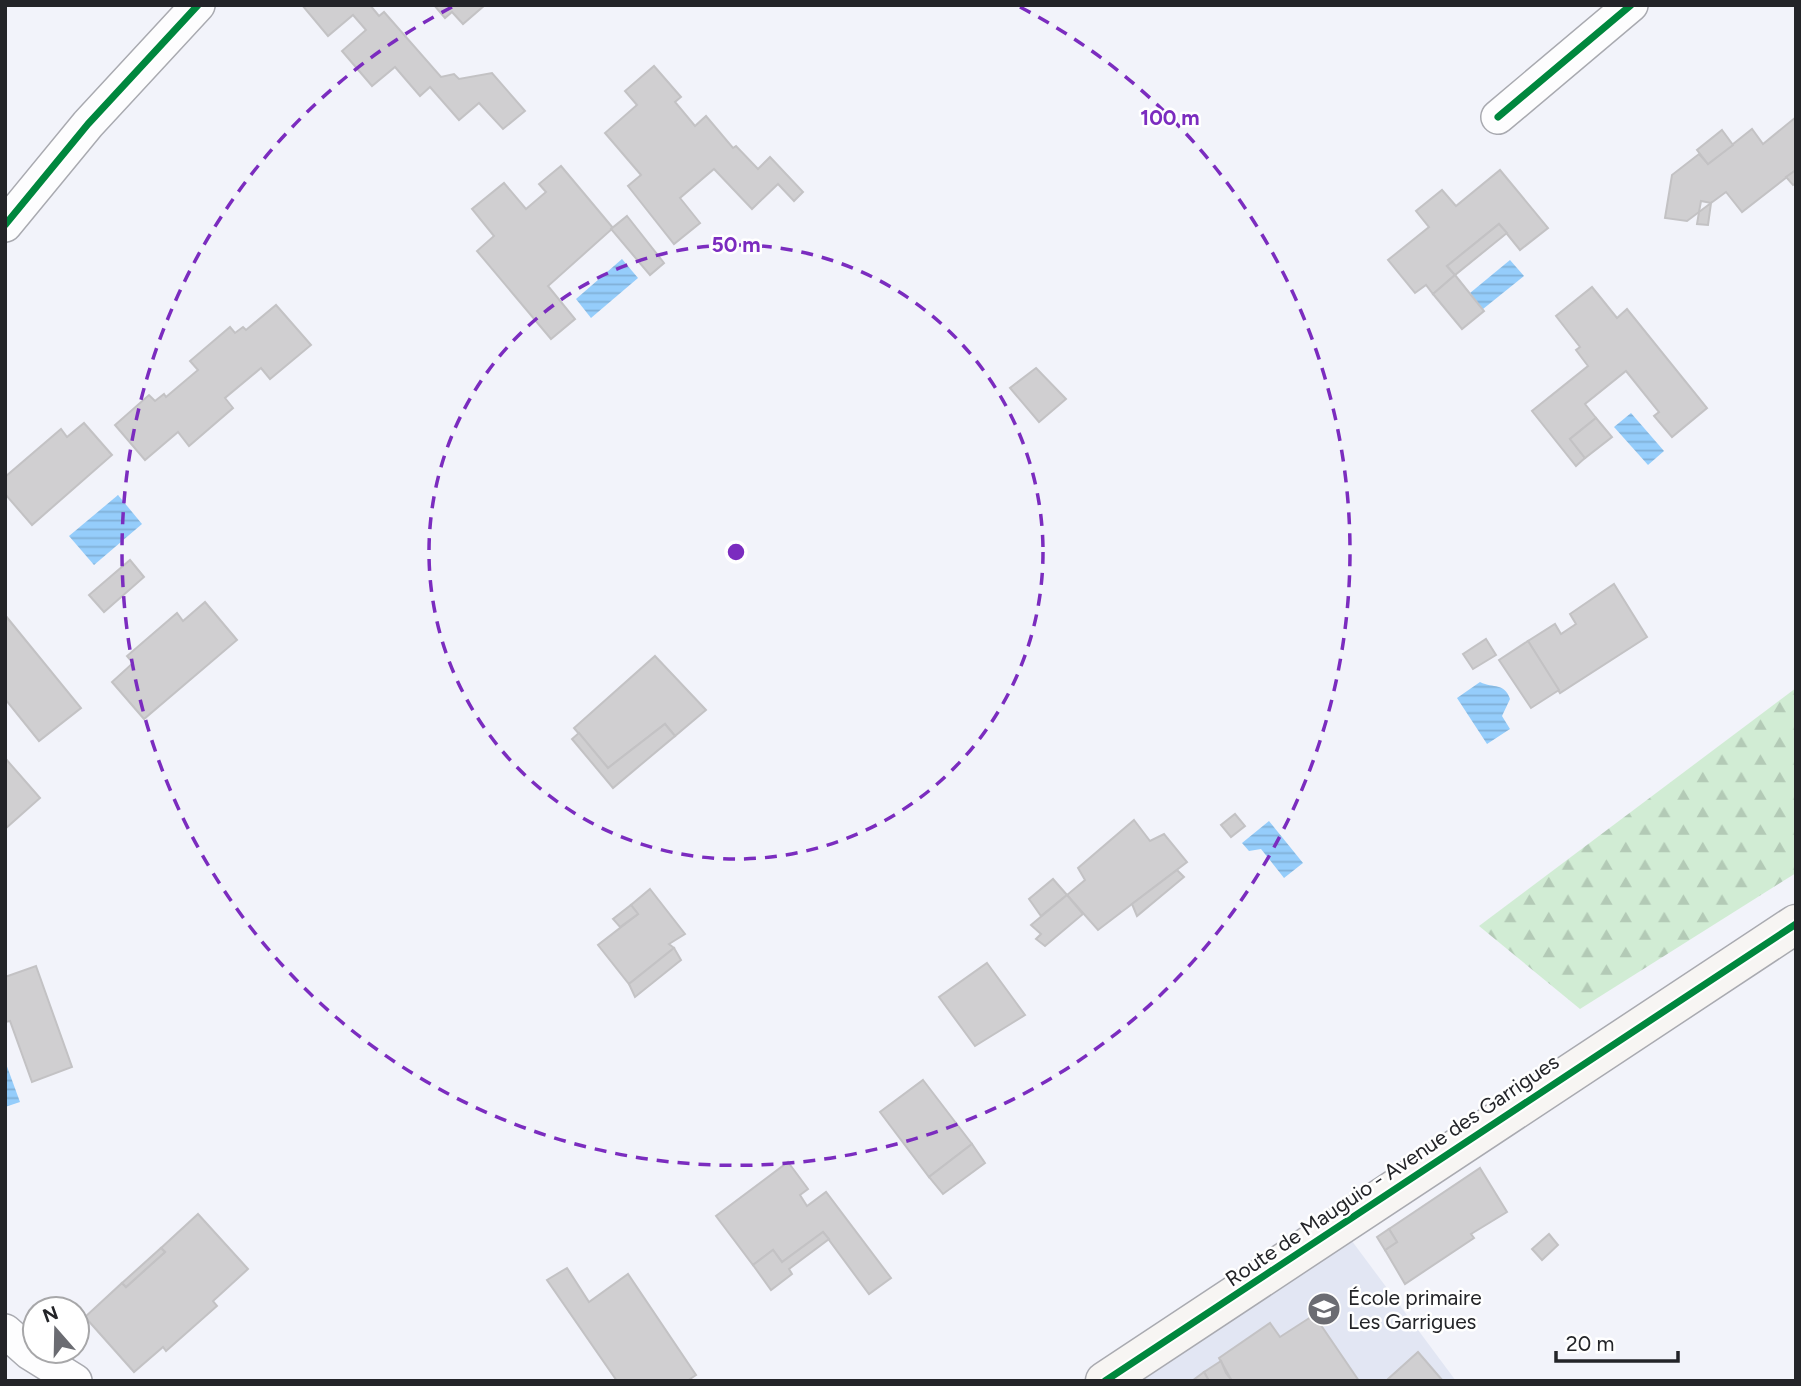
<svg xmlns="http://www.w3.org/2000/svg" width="1801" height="1386" viewBox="0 0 1801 1386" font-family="Figtree,sans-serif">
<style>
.built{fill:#e2e6f3}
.forest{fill:url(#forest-firs)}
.water{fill:url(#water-rules)}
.building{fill:#d0cfd1;stroke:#c3c2c4;stroke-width:2}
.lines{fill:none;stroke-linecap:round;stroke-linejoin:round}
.street-casing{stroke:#a9aab0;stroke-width:36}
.secondary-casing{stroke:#a9aab0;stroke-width:41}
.street{stroke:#fdfdfe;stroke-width:33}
.secondary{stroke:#f7f5f3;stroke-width:38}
.cycleway-casing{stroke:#fff;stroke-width:11}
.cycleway{stroke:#00873e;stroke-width:7}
.ring{fill:none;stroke:#7b2cbf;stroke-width:3.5;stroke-dasharray:12 9}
.labels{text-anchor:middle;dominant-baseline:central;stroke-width:5;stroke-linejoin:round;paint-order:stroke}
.street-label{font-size:21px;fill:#232428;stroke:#fff}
.poi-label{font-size:21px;fill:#232428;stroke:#fff;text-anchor:start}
.centre{fill:#7b2cbf;stroke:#fff;stroke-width:3.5}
.ring-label{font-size:21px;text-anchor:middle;font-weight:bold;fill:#7b2cbf;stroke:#fff;stroke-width:5;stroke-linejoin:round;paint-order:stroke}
</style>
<defs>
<pattern id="forest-firs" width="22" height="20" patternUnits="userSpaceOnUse" patternTransform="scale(1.75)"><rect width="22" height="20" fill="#d1ecd4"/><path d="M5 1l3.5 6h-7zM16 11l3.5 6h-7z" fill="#b3cab6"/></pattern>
<pattern id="water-rules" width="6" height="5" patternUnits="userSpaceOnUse" patternTransform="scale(1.75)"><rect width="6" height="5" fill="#95cdfb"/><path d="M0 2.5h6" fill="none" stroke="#80b0d7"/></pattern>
</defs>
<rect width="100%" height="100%" fill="#f2f3fa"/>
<polygon class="built" points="1349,1237 1456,1381 1142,1381"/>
<polygon class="forest" points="1796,688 1796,873 1580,1009 1479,926"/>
<g class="water">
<polygon points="622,259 638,278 591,318 576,299"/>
<polygon points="1510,260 1524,276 1483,309 1470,293"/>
<polygon points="1631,413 1664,451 1648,465 1614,427"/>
<polygon points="118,495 142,524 94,565 69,536"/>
<path d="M 1480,682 C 1494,689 1504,682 1510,699 L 1502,716 L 1510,729 L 1487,744 L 1457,698 Z"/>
<polygon points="1269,821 1303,863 1284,878 1261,849 1249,851 1242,843"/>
<polygon points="5,1061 20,1102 5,1107"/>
</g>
<g class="building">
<polygon points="302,5 370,5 379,16 384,12 441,77 454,74 459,79 492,73 525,111 503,129 479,103 459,120 430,87 420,96 395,67 372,86 342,51 366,30 353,15 328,36"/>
<polygon points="434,5 485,5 463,24 452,12 445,18"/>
<polygon points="654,66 681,97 675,102 695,126 706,116 733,148 736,146 758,169 770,157 803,192 794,201 778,184 752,209 714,169 680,198 700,223 674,244 628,186 641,175 605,133 637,105 625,91"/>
<polygon points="1796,117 1796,170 1742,212 1726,192 1711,203 1701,201 1699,212 1687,221 1665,218 1672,175 1699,154 1708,164 1752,129 1763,144"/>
<polygon points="1722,130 1733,145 1708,164 1697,150"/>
<polygon points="561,166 613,228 548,286 575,319 551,339 477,251 494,236 472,209 504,183 526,209 546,192 539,184"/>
<polygon points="1500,170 1548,228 1520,250 1499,224 1447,266 1455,275 1433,294 1426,285 1415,293 1388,260 1429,227 1416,211 1442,190 1456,206"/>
<polygon points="1796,170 1796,183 1793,185 1786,177"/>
<polygon points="1711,203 1708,225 1697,224 1699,212"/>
<polygon points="627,216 664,263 650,275 611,229"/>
<polygon points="1499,224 1507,233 1455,275 1447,266"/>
<polygon points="1455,275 1484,311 1462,329 1433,294"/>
<polygon points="1592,287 1617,318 1627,309 1707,408 1672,437 1654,416 1659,412 1626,371 1585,404 1596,418 1570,439 1585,458 1576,466 1532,411 1588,366 1576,350 1580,347 1556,316"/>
<polygon points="276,305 311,345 270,379 261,368 225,398 233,408 189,446 178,432 145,460 115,425 149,395 155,401 164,394 166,397 198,370 190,361 230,327 235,333 243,327 246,330"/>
<polygon points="1036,368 1066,399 1039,422 1010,388"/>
<polygon points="1596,418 1612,437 1585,458 1570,439"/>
<polygon points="84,423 112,455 32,525 5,494 5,477 61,429 67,437"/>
<polygon points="130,560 144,577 104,612 89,595"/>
<polygon points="1614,584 1647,637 1560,693 1528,641 1555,624 1561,634 1576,624 1570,614"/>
<polygon points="205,602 237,640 144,719 112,682 133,663 127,656 177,613 183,621"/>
<polygon points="5,615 81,708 39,741 5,699"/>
<polygon points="1486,639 1496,655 1473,669 1463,654"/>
<polygon points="1528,641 1559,690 1531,708 1499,660"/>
<polygon points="655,656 706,710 675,736 665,724 608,768 574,728"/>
<polygon points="665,724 675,736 613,788 572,739 579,733 608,768"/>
<polygon points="5,758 40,798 5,829"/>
<polygon points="1235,814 1245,826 1231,837 1221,825"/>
<polygon points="1134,820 1150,841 1164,834 1187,862 1098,930 1067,895 1085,880 1078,868"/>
<polygon points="1177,870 1184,877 1137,916 1132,904"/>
<polygon points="1053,879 1067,895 1041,916 1029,899"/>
<polygon points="650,889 685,934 669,944 674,948 629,984 598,945 638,914 631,905"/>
<polygon points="1067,895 1083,914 1045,946 1036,939 1041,934 1031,925"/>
<polygon points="631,905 638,914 620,927 613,919"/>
<polygon points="674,948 681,960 635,997 629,984"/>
<polygon points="987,963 1025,1015 975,1046 939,997"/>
<polygon points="36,966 72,1067 32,1082 10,1021 5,1022 5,977"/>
<polygon points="923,1080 972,1144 929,1177 880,1112"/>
<polygon points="972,1144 985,1163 943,1194 929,1177"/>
<polygon points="788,1162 808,1189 800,1195 807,1206 826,1192 891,1278 869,1294 823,1232 782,1262 773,1250 753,1265 716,1216"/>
<polygon points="1480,1168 1507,1212 1471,1234 1474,1238 1405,1284 1385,1250 1397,1242 1389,1229"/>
<polygon points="198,1214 248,1269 213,1301 217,1306 166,1351 163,1347 134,1372 85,1317 122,1283 126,1287 165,1252 161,1248"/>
<polygon points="1389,1229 1397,1242 1385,1250 1377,1237"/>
<polygon points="823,1232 829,1239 789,1269 792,1274 771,1290 753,1265 773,1250 782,1262"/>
<polygon points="1549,1234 1558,1245 1542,1260 1532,1249"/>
<polygon points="161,1248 165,1252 126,1287 122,1283"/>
<polygon points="567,1268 589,1302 628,1274 696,1375 687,1381 617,1381 547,1280"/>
<polygon points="1314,1315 1359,1381 1232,1381 1219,1358 1270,1323 1280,1337"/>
<polygon points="1418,1352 1443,1381 1389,1381 1388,1379"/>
<polygon points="1221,1361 1226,1373 1232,1381 1209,1381 1204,1372"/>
<polygon points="1204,1372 1209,1381 1192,1381"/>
</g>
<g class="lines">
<defs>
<g id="street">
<polyline points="1498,117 1631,5"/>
<polyline points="5,225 88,124 198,5"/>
<polyline points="5,1331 30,1353 75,1381"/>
</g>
<polyline id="secondary" points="1105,1381 1796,924"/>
</defs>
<use href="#street" class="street-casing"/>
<use href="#secondary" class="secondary-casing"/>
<use href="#street" class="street"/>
<use href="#secondary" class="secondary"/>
<defs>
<g id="cycleway">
<polyline points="1498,117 1631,5"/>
<polyline points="5,225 88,124 198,5"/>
<polyline points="1105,1381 1796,924"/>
</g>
</defs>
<use href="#cycleway" class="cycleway-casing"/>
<use href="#cycleway" class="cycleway"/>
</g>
<g class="ring">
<circle cx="736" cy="552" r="307"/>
<path d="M1020 7A614 614 0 1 1 452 7"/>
</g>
<defs>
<symbol id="school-disc" viewBox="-11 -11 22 22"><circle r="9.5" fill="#6b6c72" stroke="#fff"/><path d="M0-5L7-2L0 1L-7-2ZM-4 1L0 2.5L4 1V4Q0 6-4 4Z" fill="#fff"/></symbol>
</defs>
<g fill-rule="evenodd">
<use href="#school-disc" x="1305" y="1290" width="38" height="38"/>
</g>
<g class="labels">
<g class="street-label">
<text transform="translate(1392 1170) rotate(-34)">Route de Mauguio - Avenue des Garrigues</text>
</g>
<g class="poi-label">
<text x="1348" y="1297">École primaire<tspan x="1348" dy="24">Les Garrigues</tspan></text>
</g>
</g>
<circle cx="736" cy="552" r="10" class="centre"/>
<g class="ring-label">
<text x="1170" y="125">100 m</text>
<text x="736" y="252">50 m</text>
</g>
<rect width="1801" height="1386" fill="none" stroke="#232428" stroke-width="14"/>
<g transform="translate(56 1330) rotate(340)"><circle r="33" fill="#ffffff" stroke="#a7a7a9" stroke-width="2"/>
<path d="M0-5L12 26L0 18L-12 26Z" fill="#6b6c72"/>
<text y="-10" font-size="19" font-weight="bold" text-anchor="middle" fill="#232428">N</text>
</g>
<path d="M1556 1351v10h122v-10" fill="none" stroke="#232428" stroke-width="3.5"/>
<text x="1566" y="1351" font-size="21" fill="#232428" stroke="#ffffff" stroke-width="5" paint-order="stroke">20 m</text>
</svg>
